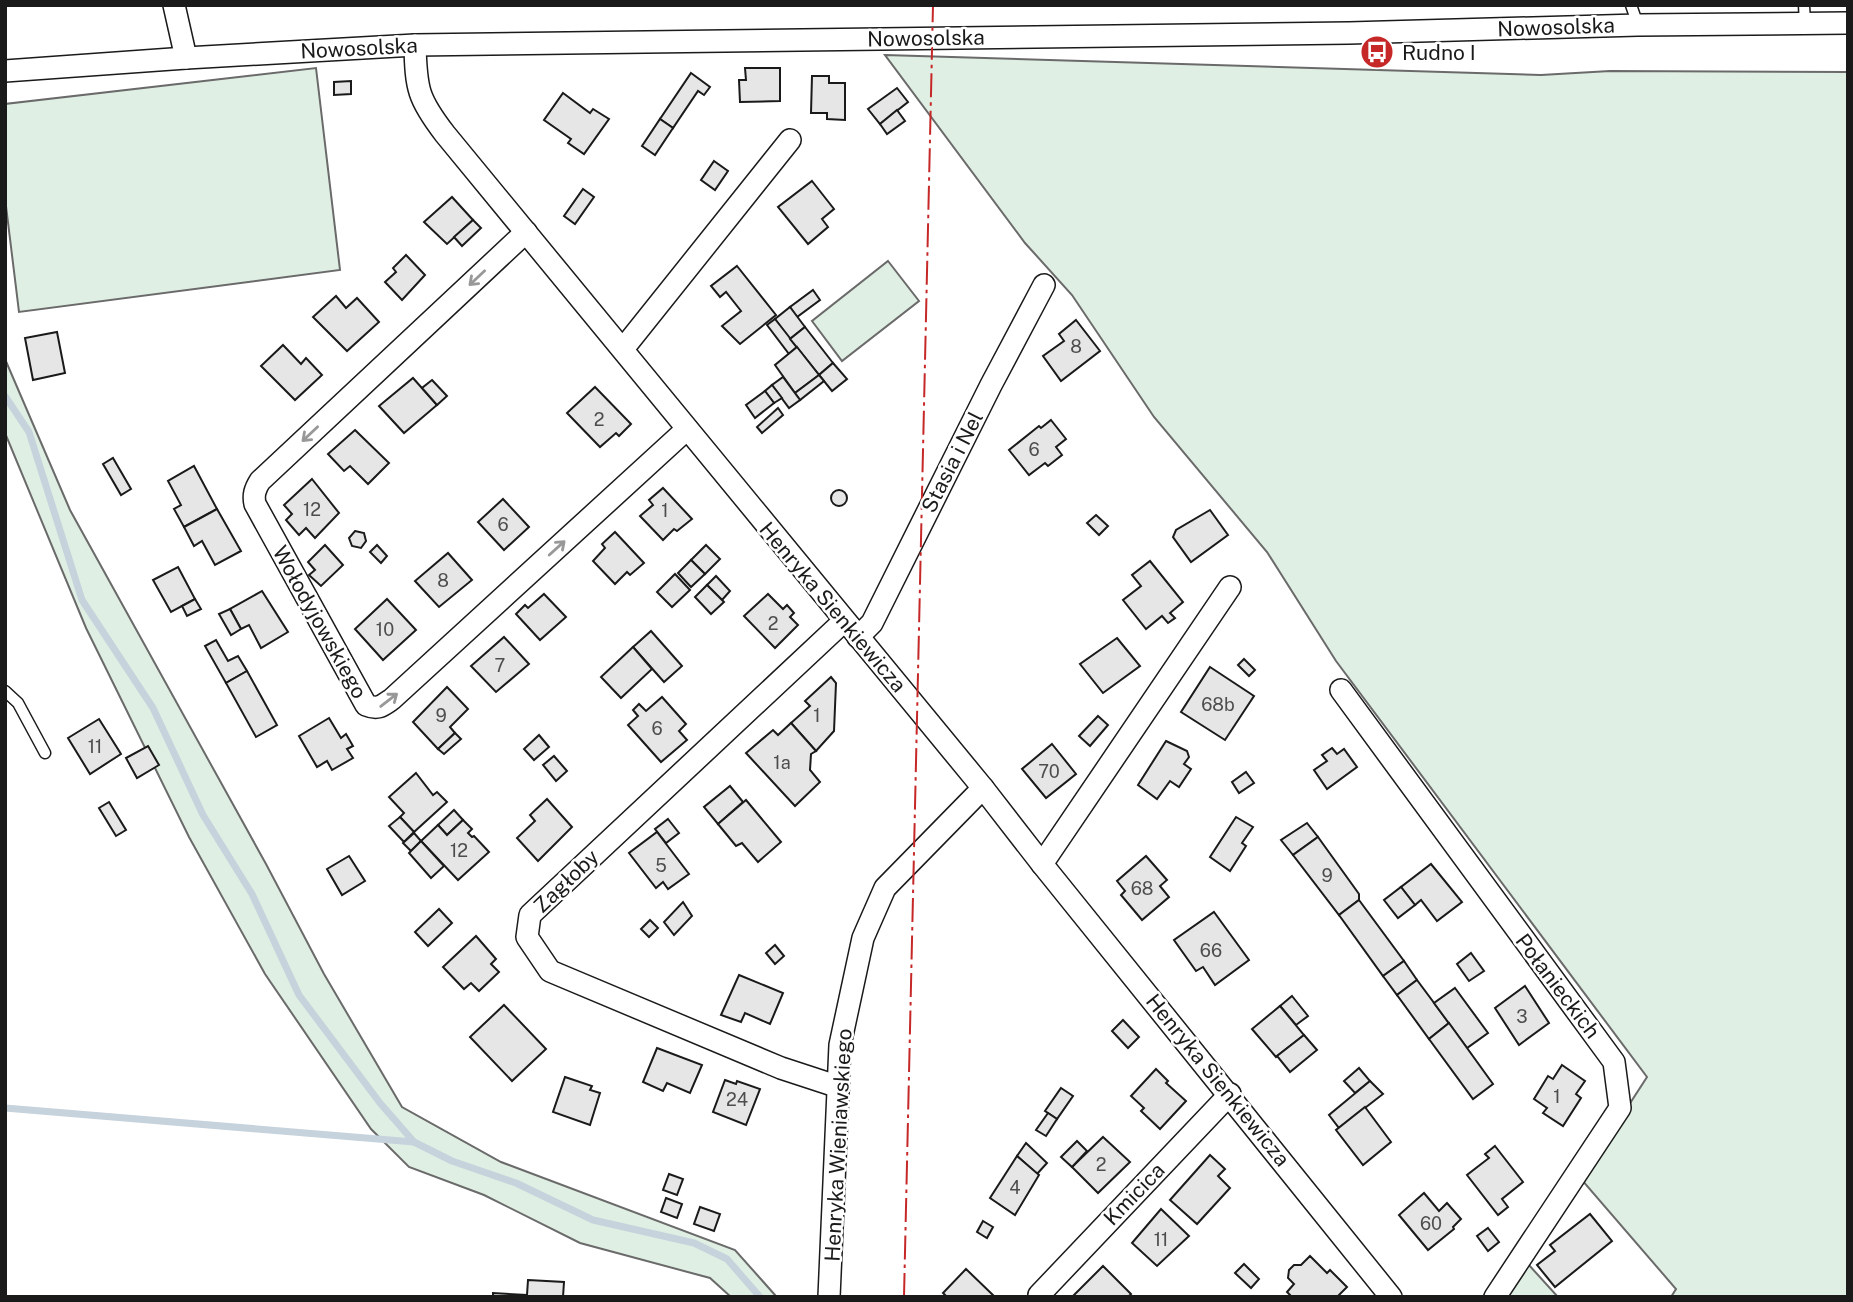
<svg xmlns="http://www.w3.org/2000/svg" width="1853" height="1302" viewBox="0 0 1853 1302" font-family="'Public Sans',sans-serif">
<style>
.green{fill:#e0efe3;stroke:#6a6a6a;stroke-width:2}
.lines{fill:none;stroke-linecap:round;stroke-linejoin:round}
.stream{stroke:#c6d2dc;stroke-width:7}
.building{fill:#e6e6e6;stroke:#1a1a1a;stroke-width:2}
.service-casing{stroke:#1a1a1a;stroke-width:13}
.minor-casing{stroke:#1a1a1a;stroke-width:24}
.service{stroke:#fff;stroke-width:10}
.minor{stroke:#fff;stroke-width:21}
.power{stroke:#c62828;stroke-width:2;stroke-dasharray:24 5 3.5 5;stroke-linecap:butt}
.oneway{stroke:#989898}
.labels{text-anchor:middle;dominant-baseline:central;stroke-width:5;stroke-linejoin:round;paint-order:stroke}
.number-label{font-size:18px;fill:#4d4d4d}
.street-label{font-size:21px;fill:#1a1a1a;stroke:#fff}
.poi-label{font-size:21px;fill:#1a1a1a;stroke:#fff;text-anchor:start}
</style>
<rect width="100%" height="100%" fill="#fff"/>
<g class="green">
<polygon points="885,55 1541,75 1610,71 1848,72 1848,1297 1671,1297 1676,1289 1581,1179 1647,1077 1336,661 1267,552 1154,417 1072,295 1025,243"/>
<polygon points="316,68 340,270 19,312 5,198 5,104"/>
<polygon points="888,261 919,301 842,361 812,321"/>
<polygon points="5,359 70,510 266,864 324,974 402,1107 501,1162 735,1250 775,1295 774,1297 731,1297 710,1278 580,1243 484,1195 409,1167 371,1129 265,974 189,837 86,628 5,433"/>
<polygon points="1528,1264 1558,1297 1505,1297"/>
</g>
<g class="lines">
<g class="stream">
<polyline points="5,396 29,432 82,600 153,708 203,815 252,894 299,995 380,1103 414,1142 452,1161 516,1183 593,1220 694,1243 727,1259 760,1297"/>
<polyline points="5,1108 414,1142"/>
</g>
</g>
<g class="building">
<polygon points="745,68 780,68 780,101 740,102 739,80 746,80"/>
<polygon points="691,73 710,87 704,95 698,91 673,128 660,119"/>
<polygon points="812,76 829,76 829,83 845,83 845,120 827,119 827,113 811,113"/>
<polygon points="351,81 351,94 334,95 334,82"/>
<polygon points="897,88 908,102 880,124 868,109"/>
<polygon points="563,93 590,113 593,109 609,119 584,154 568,143 571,139 544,120"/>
<polygon points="897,110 905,121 887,134 880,124"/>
<polygon points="660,119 673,128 655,155 642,146"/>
<polygon points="714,161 728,171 715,190 701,180"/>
<polygon points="812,181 834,209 822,219 828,227 808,244 778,207"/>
<polygon points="583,189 594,197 575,224 564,216"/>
<polygon points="452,197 473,220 447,244 424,222"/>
<polygon points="473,220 481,228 462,246 454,237"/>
<polygon points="406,255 425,275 402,300 385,282 396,272 393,268"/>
<polygon points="737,266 776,315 740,344 722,326 741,311 726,292 720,297 711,286"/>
<polygon points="813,290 820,300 797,317 790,307"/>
<polygon points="336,296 346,308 357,298 379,322 347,351 313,317"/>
<polygon points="790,307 805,327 790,339 775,319"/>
<polygon points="775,319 797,347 789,354 767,325"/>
<polygon points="1076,320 1100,351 1061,381 1043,356 1064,341 1059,334"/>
<polygon points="805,327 833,363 819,375 790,339"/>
<polygon points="57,332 65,373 33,380 25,338"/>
<polygon points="283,345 301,364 306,358 322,375 295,400 261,366"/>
<polygon points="797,347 819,375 795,393 775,365"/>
<polygon points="833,363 847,379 832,391 819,375"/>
<polygon points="819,375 824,381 800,400 795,393"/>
<polygon points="783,377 800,400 789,408 772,385"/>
<polygon points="413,378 437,405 404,433 379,406"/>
<polygon points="432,380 447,396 437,405 422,388"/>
<polygon points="772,385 782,398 774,403 765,391"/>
<polygon points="595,387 631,424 619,436 616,433 600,447 567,413"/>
<polygon points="765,391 774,403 755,418 746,405"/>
<polygon points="778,408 783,415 762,433 757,427"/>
<polygon points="1051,420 1066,439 1056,447 1062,455 1048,466 1045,463 1029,475 1009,450 1039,426 1041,428"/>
<polygon points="355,430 389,463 368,484 350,466 344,471 328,454"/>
<polygon points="113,458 131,489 121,495 103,464"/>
<polygon points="194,466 217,509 184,527 174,509 181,505 168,481"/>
<polygon points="312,479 339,513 315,538 306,528 299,535 286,520 292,514 284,505"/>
<polygon points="663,488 692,519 677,531 674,529 663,540 640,516 653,505 649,500"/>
<circle cx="839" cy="498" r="8"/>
<polygon points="503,499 529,527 504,550 478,522"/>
<polygon points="217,509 241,551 215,565 202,541 194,546 184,527"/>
<polygon points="1210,510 1228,535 1191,562 1173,537 1176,530"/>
<polygon points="1096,515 1108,526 1099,535 1087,523"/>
<polygon points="355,531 364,533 366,541 361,548 352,546 349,538"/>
<polygon points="615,532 644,563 630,575 627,572 615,584 593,561 605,548 602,544"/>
<polygon points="325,545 343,565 321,586 309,575 315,570 308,562"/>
<polygon points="377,545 387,556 381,563 370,552"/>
<polygon points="706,545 720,559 705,574 691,560"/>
<polygon points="448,553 472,580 439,607 415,581"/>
<polygon points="691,560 705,574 691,587 678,573"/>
<polygon points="1150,561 1183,602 1170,613 1175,618 1168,623 1162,616 1146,629 1123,600 1141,586 1132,575"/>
<polygon points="178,567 195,599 171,612 153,580"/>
<polygon points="675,574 690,590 672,607 657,592"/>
<polygon points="716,576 730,591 722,600 707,585"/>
<polygon points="707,585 724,602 711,614 695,597"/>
<polygon points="262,591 288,632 261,648 249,625 241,629 230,609"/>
<polygon points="544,594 566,617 540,640 516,614 525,605 528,608"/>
<polygon points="768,594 783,609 787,605 794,613 790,617 798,625 775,648 744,616"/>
<polygon points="195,599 201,609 187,616 182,606"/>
<polygon points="387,599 416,630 383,660 355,629"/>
<polygon points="230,609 241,629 231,635 219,614"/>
<polygon points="651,631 682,666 664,682 633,647"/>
<polygon points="504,637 529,664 496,692 471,666"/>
<polygon points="1117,638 1140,666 1103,693 1080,664"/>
<polygon points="216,640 228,661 238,656 247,671 226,683 205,646"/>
<polygon points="633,647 652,669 621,698 601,677"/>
<polygon points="1244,659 1255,670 1249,676 1238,665"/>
<polygon points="1210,667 1254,696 1225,740 1181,712"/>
<polygon points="247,671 277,725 256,737 226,683"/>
<polygon points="831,677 836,683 834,731 816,751 791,723 810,706 805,701"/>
<polygon points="447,687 468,709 450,727 455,733 438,749 413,722"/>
<polygon points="662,697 686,724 679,731 687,740 661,762 628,725 638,716 633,710 639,704 646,711"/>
<polygon points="1098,716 1108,725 1090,746 1079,736"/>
<polygon points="329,718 341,738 346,734 353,746 347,749 353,758 332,770 327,761 317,767 299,736"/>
<polygon points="99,719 121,754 90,774 68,738"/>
<polygon points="791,723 816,751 811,754 810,770 820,782 795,806 746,753 773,730 778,735"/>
<polygon points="455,733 461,739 444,754 438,749"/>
<polygon points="539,735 549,747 534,760 524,749"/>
<polygon points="1166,741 1187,751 1189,757 1184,764 1191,769 1179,787 1170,781 1157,799 1138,785"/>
<polygon points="1052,744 1076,774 1046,798 1022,769"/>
<polygon points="148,746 159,765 137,778 126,758"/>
<polygon points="1332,748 1337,754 1344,749 1357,767 1327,789 1314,770 1327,761 1322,755"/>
<polygon points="554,756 567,771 556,781 543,765"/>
<polygon points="1246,772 1254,783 1239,793 1232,782"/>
<polygon points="416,773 433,795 437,792 447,802 414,832 400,817 404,813 389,797"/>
<polygon points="730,786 743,802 718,824 704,807"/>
<polygon points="547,799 572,827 538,861 517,838 535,821 530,815"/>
<polygon points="746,800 781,842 758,862 742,843 736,846 718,824"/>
<polygon points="109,802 126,830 116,836 99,808"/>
<polygon points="454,810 463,820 447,835 438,825"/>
<polygon points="400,817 414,832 404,842 389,826"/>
<polygon points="1236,817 1253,827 1242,843 1246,846 1230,871 1210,857"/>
<polygon points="668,819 679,833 666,843 655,829"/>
<polygon points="463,820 472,829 468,833 472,837 474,836 489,852 458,880 421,841 438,825 447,835"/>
<polygon points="1307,823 1318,837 1293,855 1281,840"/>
<polygon points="657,832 689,874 668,889 663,882 656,888 629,853"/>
<polygon points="414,833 421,841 411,851 403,843"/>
<polygon points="1318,837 1359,894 1359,900 1339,915 1293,855"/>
<polygon points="421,841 444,866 431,878 409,853"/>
<polygon points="349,856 365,881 342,895 327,869"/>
<polygon points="1146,856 1167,880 1160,886 1169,897 1142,920 1121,895 1125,891 1117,881"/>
<polygon points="1431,864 1462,902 1437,921 1421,900 1415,905 1401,887"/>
<polygon points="1401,887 1415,905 1398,918 1384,900"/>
<polygon points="1359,900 1404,961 1383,976 1339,915"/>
<polygon points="683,902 692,916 674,935 664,922"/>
<polygon points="439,909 452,923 428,946 415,932"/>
<polygon points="1214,912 1249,960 1215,985 1203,967 1196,971 1174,940"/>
<polygon points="650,920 658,928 649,937 641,929"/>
<polygon points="476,936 496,959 491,964 499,972 479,991 471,983 464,989 443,967"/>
<polygon points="775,945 784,956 775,964 766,953"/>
<polygon points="1471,953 1484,971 1469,981 1457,964"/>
<polygon points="1404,961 1417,980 1397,995 1383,976"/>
<polygon points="739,975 783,993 770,1024 745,1013 741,1022 721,1015"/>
<polygon points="1417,980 1449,1023 1429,1039 1397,995"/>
<polygon points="1525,986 1549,1023 1519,1045 1495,1008"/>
<polygon points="1455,988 1488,1033 1467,1048 1434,1003"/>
<polygon points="1292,996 1308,1016 1296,1025 1280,1006"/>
<polygon points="504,1005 546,1049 512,1081 470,1037"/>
<polygon points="1280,1006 1304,1035 1276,1057 1252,1029"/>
<polygon points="1123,1020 1139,1037 1128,1048 1112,1031"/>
<polygon points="1449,1023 1493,1084 1473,1099 1429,1039"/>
<polygon points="1304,1035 1317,1050 1290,1072 1277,1056"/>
<polygon points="657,1048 702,1065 690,1093 667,1083 663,1091 643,1082"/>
<polygon points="1562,1065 1585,1081 1576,1094 1581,1098 1563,1126 1543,1113 1547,1108 1534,1099 1548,1076 1553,1079"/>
<polygon points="1359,1068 1370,1081 1355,1093 1344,1081"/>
<polygon points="1156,1069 1168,1081 1166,1083 1186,1101 1160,1129 1141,1111 1144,1108 1131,1096"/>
<polygon points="565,1077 592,1086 590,1090 600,1093 590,1125 553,1112"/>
<polygon points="725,1080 736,1084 737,1081 760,1089 746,1125 713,1112"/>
<polygon points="1370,1081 1383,1094 1339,1128 1329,1115"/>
<polygon points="1061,1088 1073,1096 1057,1119 1045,1111"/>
<polygon points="1365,1107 1391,1142 1363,1165 1336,1130"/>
<polygon points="1048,1113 1057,1119 1046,1136 1036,1130"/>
<polygon points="1103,1137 1130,1162 1098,1193 1072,1167"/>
<polygon points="1077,1141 1087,1151 1072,1167 1061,1157"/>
<polygon points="1026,1143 1047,1163 1037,1174 1017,1156"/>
<polygon points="1495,1146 1523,1182 1502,1199 1508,1207 1498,1215 1467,1175 1489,1158 1485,1154"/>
<polygon points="1210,1155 1225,1169 1218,1176 1230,1188 1197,1224 1170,1200"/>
<polygon points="1017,1156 1039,1175 1015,1215 990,1198"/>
<polygon points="669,1174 683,1179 677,1195 663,1190"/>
<polygon points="1424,1193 1439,1211 1447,1203 1461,1219 1453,1227 1454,1229 1428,1250 1399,1215"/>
<polygon points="666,1198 682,1204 677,1218 661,1212"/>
<polygon points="700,1207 720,1214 714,1231 694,1224"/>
<polygon points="1161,1209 1189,1236 1157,1266 1132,1243"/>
<polygon points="1590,1214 1612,1241 1555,1287 1537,1265 1555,1251 1550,1245"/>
<polygon points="983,1221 993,1227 987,1238 977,1232"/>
<polygon points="1488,1228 1499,1242 1488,1251 1477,1236"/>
<polygon points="1310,1256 1327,1273 1330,1270 1347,1287 1337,1297 1292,1297 1287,1292 1294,1284 1288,1278 1289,1270 1294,1265 1301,1265"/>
<polygon points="1244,1264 1259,1279 1251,1288 1235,1273"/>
<polygon points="1103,1266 1131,1294 1128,1297 1072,1297"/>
<polygon points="966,1269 995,1297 947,1297 943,1293"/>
<polygon points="528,1280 564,1282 563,1297 493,1297 493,1293 527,1295"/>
</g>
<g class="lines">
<defs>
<g id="service">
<polyline points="1631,5 1638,25"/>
<polyline points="1804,5 1805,24"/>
<polyline points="5,691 18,703 45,753"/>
</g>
<g id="minor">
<polyline points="174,5 186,58"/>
<path d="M 415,45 C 416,89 418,99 445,134 L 983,788 L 1042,864 L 1391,1297"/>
<polyline points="5,71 186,58 415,45 1349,33 1638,25 1848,23"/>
<path d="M 526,232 L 260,481 C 255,489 253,495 255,504 L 366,705 C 378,710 382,706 392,699 L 687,429"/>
<polyline points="623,349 790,140"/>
<polyline points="858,637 872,623 991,385 1044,285"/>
<polyline points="1341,690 1614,1062 1620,1108 1495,1297"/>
<polyline points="1042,864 1230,587"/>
<polyline points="839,1087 781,1068 550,971 527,937 530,915 844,621"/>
<polyline points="1039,1295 1230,1094"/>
<polyline points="829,1297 840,1045 863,938 885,888 983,788"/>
</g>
</defs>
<use href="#service" class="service-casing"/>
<use href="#minor" class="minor-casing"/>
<use href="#service" class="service"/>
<use href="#minor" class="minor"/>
<polyline class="power" points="904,1297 933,5"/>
</g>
<defs><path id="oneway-shaft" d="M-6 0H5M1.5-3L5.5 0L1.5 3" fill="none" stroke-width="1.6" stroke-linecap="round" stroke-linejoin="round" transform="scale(1.75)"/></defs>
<g class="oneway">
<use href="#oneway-shaft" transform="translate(477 278) rotate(137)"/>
<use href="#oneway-shaft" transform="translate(310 434) rotate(137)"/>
<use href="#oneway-shaft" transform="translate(557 548) rotate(-42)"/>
<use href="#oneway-shaft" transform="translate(389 700) rotate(-38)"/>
</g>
<defs>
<symbol id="bus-disc" viewBox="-11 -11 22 22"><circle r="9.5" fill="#c62828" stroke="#fff"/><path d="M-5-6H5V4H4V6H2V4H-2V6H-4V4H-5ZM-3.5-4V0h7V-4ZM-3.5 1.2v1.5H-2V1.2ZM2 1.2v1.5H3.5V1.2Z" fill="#fff"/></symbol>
</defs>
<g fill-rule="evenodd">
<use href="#bus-disc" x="1358" y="33" width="38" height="38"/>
</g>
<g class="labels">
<g class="number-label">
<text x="1076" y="346">8</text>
<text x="599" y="419">2</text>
<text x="1034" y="449">6</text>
<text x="312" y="509">12</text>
<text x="665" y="510">1</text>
<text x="503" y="524">6</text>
<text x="443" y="580">8</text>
<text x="773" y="623">2</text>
<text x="385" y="629">10</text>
<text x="500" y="665">7</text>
<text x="1218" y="704">68b</text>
<text x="441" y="715">9</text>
<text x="817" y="715">1</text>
<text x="657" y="728">6</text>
<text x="95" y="746">11</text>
<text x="782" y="762">1a</text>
<text x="1049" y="771">70</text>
<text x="459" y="850">12</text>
<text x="661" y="865">5</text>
<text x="1327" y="875">9</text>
<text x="1142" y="888">68</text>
<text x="1211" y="950">66</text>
<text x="1522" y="1016">3</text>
<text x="1557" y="1096">1</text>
<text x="737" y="1099">24</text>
<text x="1101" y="1164">2</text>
<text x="1015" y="1187">4</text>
<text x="1431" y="1223">60</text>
<text x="1161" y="1239">11</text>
</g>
<g class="street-label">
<text transform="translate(1556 27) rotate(-2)">Nowosolska</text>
<text transform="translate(926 38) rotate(-1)">Nowosolska</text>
<text transform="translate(359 48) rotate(-3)">Nowosolska</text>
<text transform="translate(952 462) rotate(-63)">Stasia i Nel</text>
<text transform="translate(833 607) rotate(50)">Henryka Sienkiewicza</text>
<text transform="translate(320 622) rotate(61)">Wołodyjowskiego</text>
<text transform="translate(566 881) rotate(-44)">Zagłoby</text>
<text transform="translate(1558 986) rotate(53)">Połanieckich</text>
<text transform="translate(1218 1080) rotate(51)">Henryka Sienkiewicza</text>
<text transform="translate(838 1145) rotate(-87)">Henryka Wieniawskiego</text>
<text transform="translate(1134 1194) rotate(-46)">Kmicica</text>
</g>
<g class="poi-label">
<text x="1402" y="52">Rudno I</text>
</g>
</g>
<rect width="1853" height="1302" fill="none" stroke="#1a1a1a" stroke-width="14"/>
</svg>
